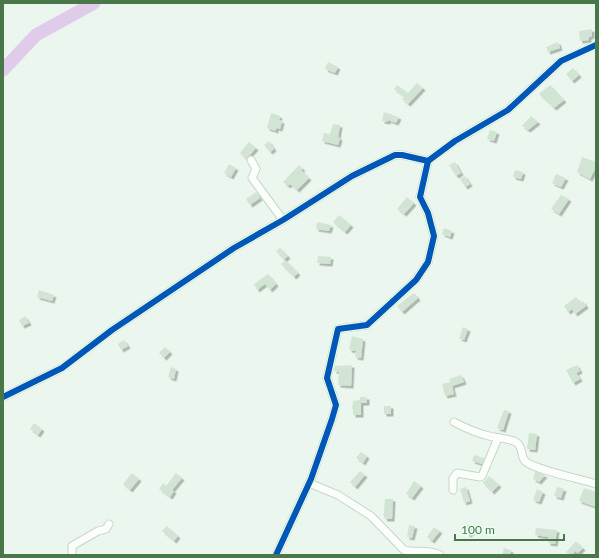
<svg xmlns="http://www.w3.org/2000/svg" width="599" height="558" viewBox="0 0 599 558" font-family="Lato,sans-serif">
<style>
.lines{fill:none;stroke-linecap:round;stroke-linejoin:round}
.river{stroke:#e0cbea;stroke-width:13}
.building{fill:#d2e4d3;filter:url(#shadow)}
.minor-casing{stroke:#c6d7c6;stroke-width:9}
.minor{stroke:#fcfefc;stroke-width:7}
.cycleway-casing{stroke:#ecfff0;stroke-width:8}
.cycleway{stroke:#0057b8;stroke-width:6}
</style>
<defs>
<filter id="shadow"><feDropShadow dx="2.5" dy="2.5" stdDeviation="0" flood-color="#0004"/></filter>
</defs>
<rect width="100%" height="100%" fill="#ebf7ee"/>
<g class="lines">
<polyline class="river" points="3,70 36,35 94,3"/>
</g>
<g class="building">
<polygon points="592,29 592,36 589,37 589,40 580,41 579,31"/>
<polygon points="558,42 560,48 548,52 546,47"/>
<polygon points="328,62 338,67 335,73 325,69"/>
<polygon points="573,68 579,75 572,81 566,74"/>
<polygon points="417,83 423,88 408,104 402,99 405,97 394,89 397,85 408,93"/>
<polygon points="550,85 564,100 554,108 539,94"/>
<polygon points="384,112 399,117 396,123 388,120 388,122 382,121"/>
<polygon points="271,113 280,116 279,120 282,121 280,129 276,128 276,131 267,128"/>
<polygon points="531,116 538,122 528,130 522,126"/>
<polygon points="333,124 340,125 338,137 340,138 338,145 322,141 324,133 330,134"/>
<polygon points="490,130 497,132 494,141 487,139"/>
<polygon points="269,141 274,149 270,152 264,145"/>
<polygon points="249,142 256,148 246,159 240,153"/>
<polygon points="582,157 596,162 596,170 595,169 590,179 577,172"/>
<polygon points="455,162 461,173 456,176 449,165"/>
<polygon points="229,164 236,168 231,177 224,173"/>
<polygon points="299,165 303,169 301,170 309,178 297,190 290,184 288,186 283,182"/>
<polygon points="515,170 523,172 521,179 513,177"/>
<polygon points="556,174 566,178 561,187 552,183"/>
<polygon points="465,176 470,184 465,187 460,179"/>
<polygon points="256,192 260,198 250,205 246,199"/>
<polygon points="561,195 569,199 559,214 551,209"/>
<polygon points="407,197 414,203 404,214 397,209"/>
<polygon points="339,215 351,225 345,232 333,222"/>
<polygon points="317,222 331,225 329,231 316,229"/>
<polygon points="444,228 452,231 450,237 442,234"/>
<polygon points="280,248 288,256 284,260 276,251"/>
<polygon points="318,256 331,257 330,264 317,263"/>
<polygon points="285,260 298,273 294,277 281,264"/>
<polygon points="268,274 276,284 270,290 265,284 257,290 254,284"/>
<polygon points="39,290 54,295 52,301 37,297"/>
<polygon points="414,293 418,298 402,312 397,306"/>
<polygon points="576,297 580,303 583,301 586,306 575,314 572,309 568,312 564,306"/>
<polygon points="25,316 29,323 22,326 19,320"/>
<polygon points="463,327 468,329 464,340 459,338"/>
<polygon points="352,336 363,339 361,358 355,357 356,351 349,350"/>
<polygon points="124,340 128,346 121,350 118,344"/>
<polygon points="165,347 170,352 164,358 159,353"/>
<polygon points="352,365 351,386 338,385 339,372 334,371 335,366"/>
<polygon points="577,365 580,371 576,373 580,379 573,383 566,370"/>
<polygon points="171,367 176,369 174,379 168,377"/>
<polygon points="461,375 464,382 452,386 449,379"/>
<polygon points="451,382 454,394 445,396 442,384"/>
<polygon points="360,397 367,397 367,403 361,403 361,415 353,415 353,409 352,409 353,401 360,400"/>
<rect x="384" y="406" width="7" height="8"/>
<polygon points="504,410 509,411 503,430 497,428"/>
<polygon points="34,423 42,429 38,435 30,429"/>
<polygon points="529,433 537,434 535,450 527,449"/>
<polygon points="361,452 367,456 363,463 356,458"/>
<polygon points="474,455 484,458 482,464 472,461"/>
<polygon points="360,471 365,475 355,487 350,482"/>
<polygon points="535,472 536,472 545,475 539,482 533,479"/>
<polygon points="132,473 139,479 130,490 123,484"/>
<polygon points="176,473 182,478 172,490 174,491 170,497 159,489 163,483 166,486"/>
<polygon points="489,476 499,485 492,492 483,483"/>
<polygon points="414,481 421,486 412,498 406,494"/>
<polygon points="466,487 470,501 464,503 460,489"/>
<polygon points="557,487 564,489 561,498 554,496"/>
<polygon points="584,488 596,492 596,507 579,501"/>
<polygon points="537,489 543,492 539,502 533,500"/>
<polygon points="385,499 393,499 392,519 385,519 383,514 384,513"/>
<polygon points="468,524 473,532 468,535 463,528"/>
<polygon points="409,525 415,526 412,538 407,537"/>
<polygon points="167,526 178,536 174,541 162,531"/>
<polygon points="434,527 440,531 432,541 427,537"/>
<polygon points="536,528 557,530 555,544 548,543 548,537 535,535"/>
<polygon points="576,541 583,548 578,553 575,551 572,555 569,555 566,552"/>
<polygon points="504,548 511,550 510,555 502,555"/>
</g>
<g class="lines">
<defs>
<g id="minor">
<polyline points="251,160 256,169 252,178 283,220"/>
<polyline points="3,397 62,368 112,330 234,248 283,220 352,176 395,155 402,155 428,161"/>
<path d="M 454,422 C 465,428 477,433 489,436 C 497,438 508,438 516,442 C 524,447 520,456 525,461 C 534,470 582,479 596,484"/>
<path d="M 309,483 L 338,495 L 371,516 L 404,550 C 416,553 428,549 440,555"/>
<polyline points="453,490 453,478 457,473 480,477 482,476 498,438"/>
<polyline points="72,555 72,546 98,531 106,529 109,524"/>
<polyline points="276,555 311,479 332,419 336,405 327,378 338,329 367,325 416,280 428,262 434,236 428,213 420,197 428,161 455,141 508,110 561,61 596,45"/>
</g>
</defs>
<use href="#minor" class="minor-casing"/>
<use href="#minor" class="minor"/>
<defs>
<g id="cycleway">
<polyline points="3,397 62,368 112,330 234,248 283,220 352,176 395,155 402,155 428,161"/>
<polyline points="276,555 311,479 332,419 336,405 327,378 338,329 367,325 416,280 428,262 434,236 428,213 420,197 428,161 455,141 508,110 561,61 596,45"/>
</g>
</defs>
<use href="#cycleway" class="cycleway-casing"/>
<use href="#cycleway" class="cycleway"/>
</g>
<rect width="599" height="558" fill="none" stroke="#4a7749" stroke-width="8"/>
<path d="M455 534v6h109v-6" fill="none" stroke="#4a7749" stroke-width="2"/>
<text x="461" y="534" font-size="12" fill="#4a7749" stroke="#ecfff0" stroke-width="3" paint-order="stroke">100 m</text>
</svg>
